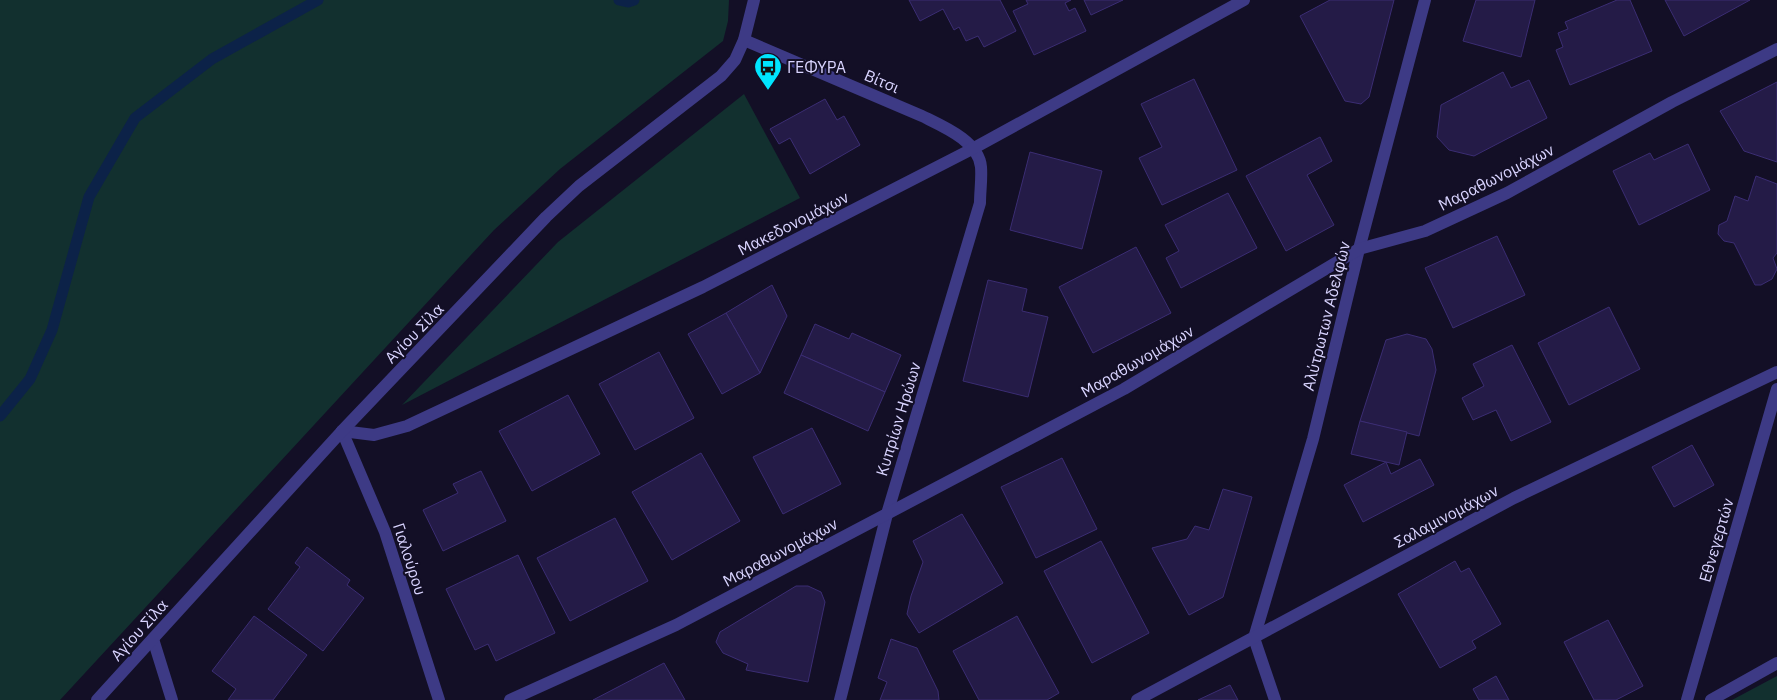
<svg xmlns="http://www.w3.org/2000/svg" width="1777" height="700" viewBox="0 0 1777 700" font-family="'IBM Plex Sans',sans-serif">
<style>
.green{fill:#12302f}
.lines{fill:none;stroke-linecap:round;stroke-linejoin:round}
.stream{stroke:#0c2248;stroke-width:11}
.building{fill:#241b47;stroke:#3b2d73}
.minor{stroke:#3d3a85;stroke-width:12}
.labels{text-anchor:middle;dominant-baseline:central;stroke-width:4;stroke-linejoin:round;paint-order:stroke}
.poi-label{font-size:16px;fill:#d9d4ff;stroke:#130f26;text-anchor:start}
.street-label{font-size:16px;fill:#d9d4ff;stroke:#130f26}
</style>
<rect width="100%" height="100%" fill="#130f26"/>
<g class="green">
<polygon points="0,0 729,0 728,21 723,41 560,169 494,230 60,700 0,700"/>
<polygon points="744,94 800,198 402,405 558,242"/>
<polygon points="1777,676 1777,700 1732,700"/>
</g>
<g class="lines">
<g class="stream">
<polyline points="619,0 628,2 634,0"/>
<polyline points="0,416 30,379 52,330 89,197 135,118 212,59 318,0"/>
</g>
</g>
<g class="building">
<polygon points="909,0 1000,0 1016,31 984,47 978,36 966,41 959,27 954,30 943,9 920,21"/>
<polygon points="1026,0 1071,0 1065,3 1069,11 1075,8 1086,31 1034,55 1013,11 1028,4"/>
<polygon points="1084,0 1123,0 1091,15"/>
<polygon points="1330,0 1394,0 1369,97 1361,104 1345,101 1300,16"/>
<polygon points="1476,0 1535,0 1521,57 1463,41"/>
<polygon points="1617,0 1630,0 1652,51 1570,85 1556,50 1563,47 1558,33 1568,29 1565,22"/>
<polygon points="1665,0 1750,0 1684,36"/>
<polygon points="1503,72 1511,88 1529,80 1547,118 1474,156 1449,150 1437,137 1441,105"/>
<polygon points="1194,79 1237,170 1162,205 1139,158 1162,147 1141,104"/>
<polygon points="1777,82 1777,162 1744,151 1720,111"/>
<polygon points="825,99 837,120 844,116 860,145 810,174 790,138 779,144 770,129"/>
<polygon points="1320,137 1332,161 1307,175 1334,225 1286,251 1246,176"/>
<polygon points="1688,144 1710,190 1639,225 1613,171 1650,153 1654,160"/>
<polygon points="1030,152 1102,171 1082,249 1010,230"/>
<polygon points="1756,176 1777,184 1777,253 1773,258 1777,269 1772,279 1761,285 1755,285 1734,243 1724,241 1718,234 1719,225 1727,221 1735,196 1748,201"/>
<polygon points="1228,193 1257,248 1181,288 1166,258 1179,251 1165,225"/>
<polygon points="1497,236 1525,295 1453,328 1425,268"/>
<polygon points="1136,247 1171,313 1093,353 1059,287"/>
<polygon points="988,280 1027,289 1022,311 1048,317 1028,397 963,381"/>
<polygon points="772,285 787,316 760,373 726,313"/>
<polygon points="1609,307 1640,369 1569,405 1538,343"/>
<polygon points="726,313 760,373 722,394 688,334"/>
<polygon points="815,324 849,339 852,333 901,355 885,392 801,355"/>
<polygon points="1407,334 1426,339 1432,349 1436,370 1419,436 1360,421 1386,340"/>
<polygon points="1512,345 1551,422 1511,441 1496,410 1473,420 1462,398 1484,386 1473,364"/>
<polygon points="659,352 694,418 635,450 599,384"/>
<polygon points="801,355 885,392 868,431 784,393"/>
<polygon points="568,395 600,454 532,491 499,431"/>
<polygon points="1360,421 1407,432 1399,465 1351,454"/>
<polygon points="812,428 841,484 783,514 753,457"/>
<polygon points="1692,445 1714,485 1674,507 1652,467"/>
<polygon points="701,453 740,521 672,560 632,492"/>
<polygon points="1062,458 1097,529 1036,558 1001,487"/>
<polygon points="1420,459 1434,485 1363,522 1344,485 1386,462 1391,474"/>
<polygon points="481,471 506,521 443,551 423,510 458,493 453,484"/>
<polygon points="1223,489 1252,497 1223,597 1189,615 1152,548 1187,539 1195,526 1209,530"/>
<polygon points="962,514 1003,583 919,633 907,614 911,596 923,562 913,541"/>
<polygon points="615,518 648,581 570,621 537,558"/>
<polygon points="1101,541 1149,633 1092,663 1044,571"/>
<polygon points="307,547 350,580 347,585 364,598 323,651 268,609 300,567 295,563"/>
<polygon points="518,555 555,633 496,661 488,644 475,650 446,589"/>
<polygon points="1455,561 1461,572 1469,568 1501,624 1472,641 1476,648 1440,668 1398,594"/>
<polygon points="796,586 808,586 821,592 825,602 808,682 746,670 748,664 723,653 716,642 720,632"/>
<polygon points="254,616 307,655 273,700 228,700 236,689 212,671"/>
<polygon points="1017,616 1059,693 1047,700 979,700 953,651"/>
<polygon points="1608,620 1643,686 1616,700 1594,700 1564,642"/>
<polygon points="891,639 917,648 938,691 939,700 880,700 887,682 878,678"/>
<polygon points="664,663 685,700 593,700"/>
<polygon points="1496,676 1509,700 1479,700 1473,689"/>
<polygon points="1230,685 1238,700 1198,700"/>
</g>
<g class="lines">
<g class="minor">
<path d="M 744,40 L 922,116 C 942,126 979,141 981,167 C 982,179 980,191 980,203 L 887,514 L 840,700"/>
<polyline points="342,431 374,435 407,426 703,287 974,148 1244,0"/>
<polyline points="342,431 385,532 439,700"/>
<polyline points="1254,638 1313,439 1359,249 1425,0"/>
<polyline points="1254,638 1275,700"/>
<polyline points="153,639 172,700"/>
<polyline points="97,700 342,431 546,217 579,186 721,76 735,60 744,40 754,0"/>
<polyline points="510,700 676,625 1124,389 1359,249 1425,231 1507,193 1672,102 1777,49"/>
<polyline points="1137,700 1514,498 1777,372"/>
<polyline points="1687,700 1777,389"/>
<polyline points="1711,700 1777,663"/>
</g>
</g>
<defs>
<symbol id="bus-pin" viewBox="-11 -11 22 30"><path d="M0 17L-7.5 6A9.5 9.5 0 1 1 7.5 6Z" fill="#00e5ff" stroke="#130f26"/><path d="M-5-6H5V4H4V6H2V4H-2V6H-4V4H-5ZM-3.5-4V0h7V-4ZM-3.5 1.2v1.5H-2V1.2ZM2 1.2v1.5H3.5V1.2Z" fill="#111"/></symbol>
</defs>
<g fill-rule="evenodd">
<use href="#bus-pin" x="752" y="51" width="32" height="43"/>
</g>
<g class="labels">
<g class="poi-label">
<text x="787" y="67">ΓΕΦΥΡΑ</text>
</g>
<g class="street-label">
<text transform="translate(882 81) rotate(23)">Βίτσι</text>
<text transform="translate(1496 177) rotate(-27)">Μαραθωνομάχων</text>
<text transform="translate(793 223) rotate(-27)">Μακεδονομάχων</text>
<text transform="translate(1326 316) rotate(-76)">Αλύτρωτων Αδελφών</text>
<text transform="translate(414 333) rotate(-46)">Αγίου Σίλα</text>
<text transform="translate(1137 361) rotate(-30)">Μαραθωνομάχων</text>
<text transform="translate(898 419) rotate(-73)">Κυπρίων Ηρώων</text>
<text transform="translate(1446 516) rotate(-28)">Σαλαμινομάχων</text>
<text transform="translate(1716 540) rotate(-74)">Εθνεγερτών</text>
<text transform="translate(780 552) rotate(-28)">Μαραθωνομάχων</text>
<text transform="translate(410 559) rotate(72)">Γιαλούρου</text>
<text transform="translate(139 630) rotate(-48)">Αγίου Σίλα</text>
</g>
</g>
</svg>
